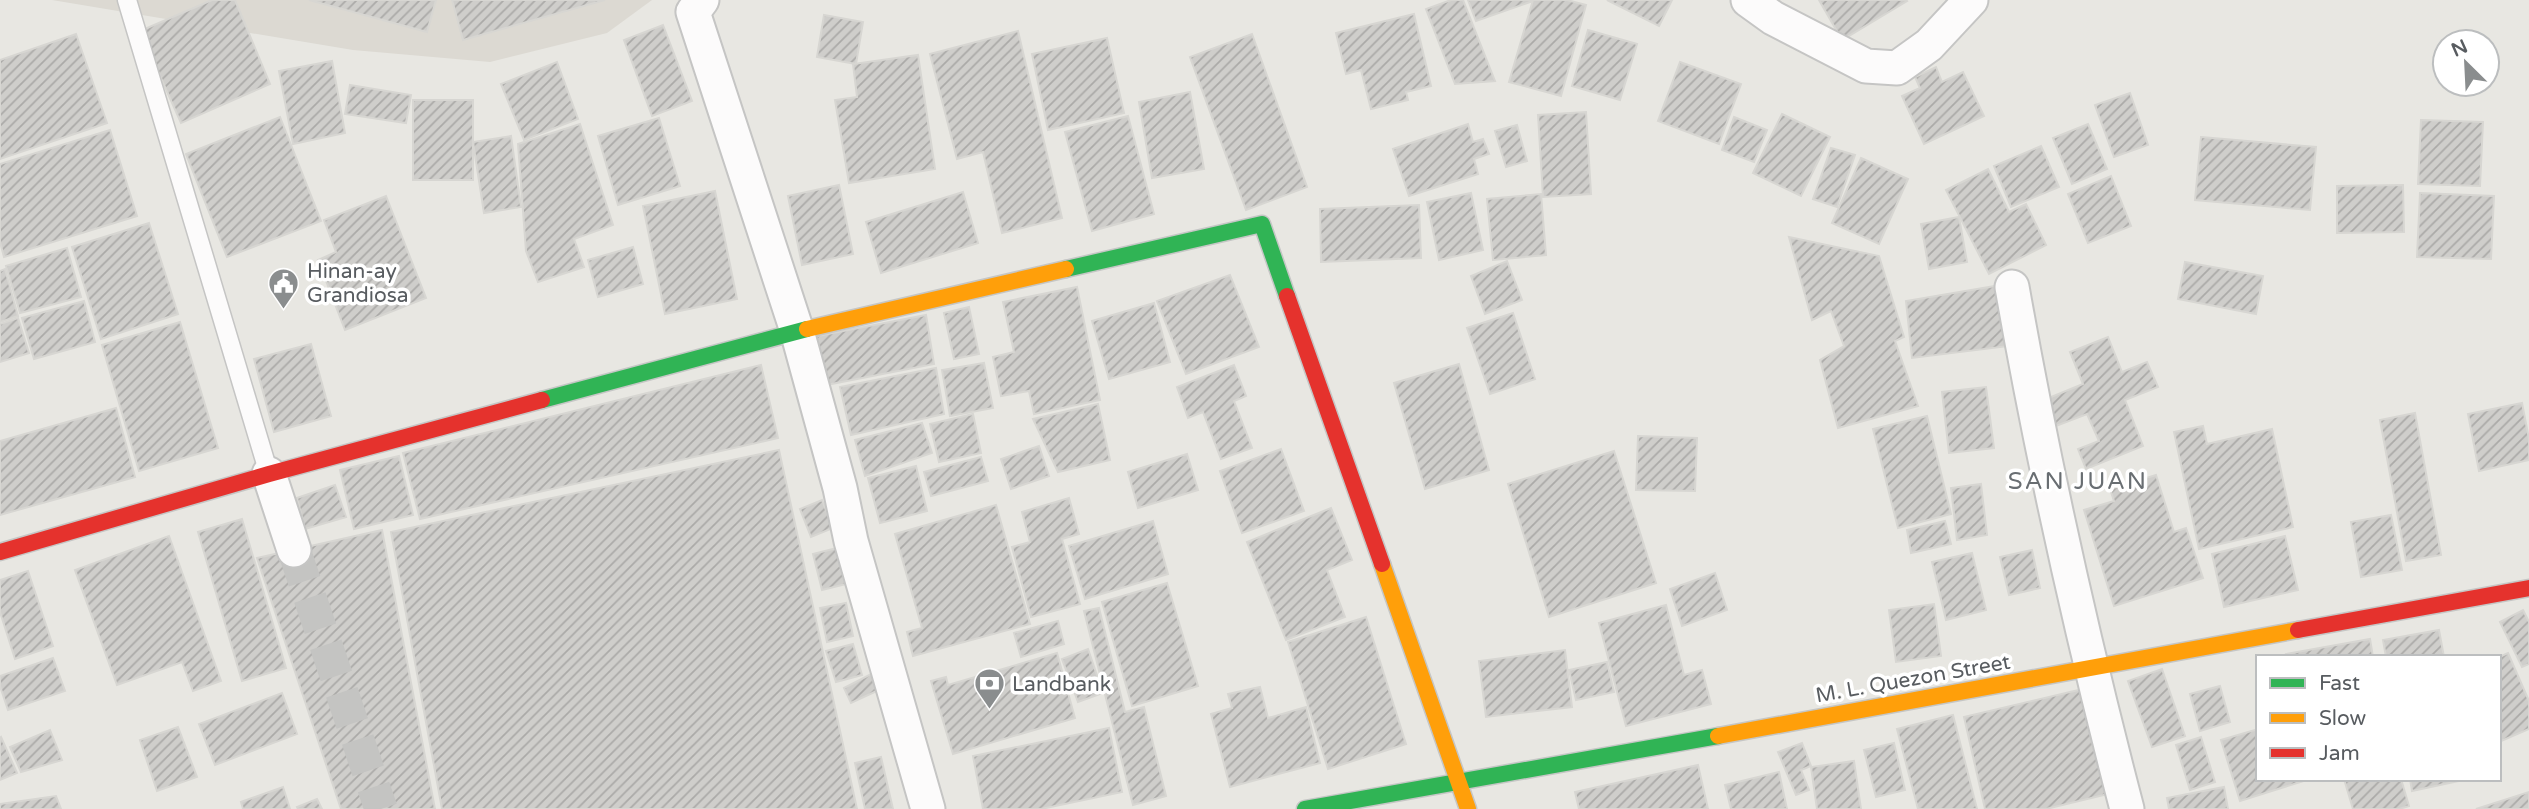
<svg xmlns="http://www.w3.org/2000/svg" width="2529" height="809" viewBox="0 0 2529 809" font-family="'Varela Round',sans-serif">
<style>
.education{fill:#dcd9d2}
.building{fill:url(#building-hatch);stroke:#d7d6d2;stroke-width:2}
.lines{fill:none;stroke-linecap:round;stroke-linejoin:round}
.street-tunnel{stroke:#c4c4c2;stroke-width:33;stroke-dasharray:33 17;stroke-linecap:butt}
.lane-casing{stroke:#c5c5c4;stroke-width:21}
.street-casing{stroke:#c5c5c4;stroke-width:37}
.fast-casing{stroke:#c5c6c5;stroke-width:19}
.slow-casing{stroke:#c5c6c5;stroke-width:19}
.jam-casing{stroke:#c5c6c5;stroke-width:19}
.lane{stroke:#fcfbfb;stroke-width:18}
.street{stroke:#fcfbfb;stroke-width:33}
.fast{stroke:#30b455;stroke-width:16}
.slow{stroke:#ff9f0a;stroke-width:16}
.jam{stroke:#e5322d;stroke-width:16}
.labels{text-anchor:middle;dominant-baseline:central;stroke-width:7;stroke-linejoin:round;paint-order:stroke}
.poi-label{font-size:21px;fill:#585c60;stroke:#fff;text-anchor:start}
.street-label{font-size:21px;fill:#585c60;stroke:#fff}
.quarter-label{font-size:24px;letter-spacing:2px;fill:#696e72;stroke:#fff}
</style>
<defs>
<pattern id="building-hatch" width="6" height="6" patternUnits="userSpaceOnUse" patternTransform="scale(1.75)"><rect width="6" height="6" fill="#cfcecb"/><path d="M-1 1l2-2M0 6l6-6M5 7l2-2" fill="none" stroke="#abaaa8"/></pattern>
</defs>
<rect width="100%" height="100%" fill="#e8e7e2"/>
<polygon class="education" points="52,0 652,0 607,33 490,62 353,50"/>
<g class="building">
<polygon points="212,0 235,0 270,84 181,123 140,31"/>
<polygon points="309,0 436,0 427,32"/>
<polygon points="452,0 605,0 463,40"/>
<polygon points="1451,0 1463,0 1495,81 1455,84 1426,9"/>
<polygon points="1468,0 1532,0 1533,1 1476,21"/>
<polygon points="1533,0 1567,0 1586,5 1561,96 1509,82"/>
<polygon points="1607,0 1672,0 1659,26"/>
<polygon points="1819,0 1906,0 1907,1 1842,40"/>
<polygon points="1414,14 1431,86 1406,92 1408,100 1371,109 1361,70 1346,74 1336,33"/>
<polygon points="824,15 863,22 856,64 817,57"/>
<polygon points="663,25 692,101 652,116 624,40"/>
<polygon points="1588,30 1637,44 1620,100 1572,86"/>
<polygon points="1018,31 1062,218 1002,233 983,152 957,159 930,54"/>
<polygon points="76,34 107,123 0,159 0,60"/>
<polygon points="1252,34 1307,187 1246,210 1190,57"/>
<polygon points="1107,38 1124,113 1048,130 1032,54"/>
<polygon points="918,55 935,169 849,183 835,100 857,97 853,64"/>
<polygon points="332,61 345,133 293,144 279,71"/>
<polygon points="557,62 578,119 524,140 501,84"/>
<polygon points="1680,62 1741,84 1719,144 1658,121"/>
<polygon points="1936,67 1942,82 1963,72 1984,116 1924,144 1902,96 1920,88 1915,77"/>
<polygon points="350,85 411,95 406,123 345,114"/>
<polygon points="1190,92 1204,169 1152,178 1139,102"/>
<polygon points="2130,93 2148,145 2114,157 2095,105"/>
<rect x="413" y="100" width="60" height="80"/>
<polygon points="1586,112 1591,194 1543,197 1538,115"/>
<polygon points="1782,114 1830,137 1801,196 1753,173"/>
<polygon points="1128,116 1154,214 1092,231 1065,132"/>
<polygon points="280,117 321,221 227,257 186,154"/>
<polygon points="1734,117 1767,130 1754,162 1722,150"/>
<polygon points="659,118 680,186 618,205 598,136"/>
<polygon points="2421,120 2483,122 2480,186 2418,184"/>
<polygon points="580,124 613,225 574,239 584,267 538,282 526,251 518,144"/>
<polygon points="1468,124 1473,142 1483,139 1489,154 1474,159 1478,174 1409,196 1393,149"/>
<polygon points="2088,124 2107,169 2072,184 2053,138"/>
<polygon points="1517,125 1527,161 1506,167 1495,131"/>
<polygon points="110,130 137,216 4,257 0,242 0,164"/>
<polygon points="511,136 521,207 484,213 473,142"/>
<polygon points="2201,137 2316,147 2310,210 2195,200"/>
<polygon points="2041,146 2059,187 2011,207 1994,166"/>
<polygon points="1831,148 1855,155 1837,207 1813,199"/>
<polygon points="1861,158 1908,179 1879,244 1832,223"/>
<polygon points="1988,169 2009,212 2026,204 2046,245 1989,274 1946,190"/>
<polygon points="2111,176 2131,226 2088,243 2068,194"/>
<polygon points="839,185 853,254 802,265 788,196"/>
<polygon points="2403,185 2404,232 2337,233 2337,186"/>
<polygon points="715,191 737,299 665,314 643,206"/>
<polygon points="963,192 978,243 881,273 866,222"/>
<polygon points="1471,193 1483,250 1439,260 1427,202"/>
<polygon points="2420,193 2494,196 2491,259 2417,257"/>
<polygon points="1541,194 1546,255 1493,260 1487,199"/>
<polygon points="386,196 426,298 345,330 318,260 336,252 324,220"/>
<polygon points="1419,205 1421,258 1321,262 1320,209"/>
<polygon points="1959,217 1967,262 1929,269 1921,224"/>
<polygon points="149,223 178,314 101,339 72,247"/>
<polygon points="1789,237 1879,256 1904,337 1895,341 1918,406 1838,428 1820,360 1844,346 1831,311 1812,320"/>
<polygon points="633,247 643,284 598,297 588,260"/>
<polygon points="67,248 81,297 20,313 6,266"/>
<polygon points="1507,261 1522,300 1485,314 1471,276"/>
<polygon points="2185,262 2263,276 2256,314 2178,299"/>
<polygon points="5,269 18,316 0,322 0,271"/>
<polygon points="1230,275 1259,347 1186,374 1157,301"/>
<polygon points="2001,285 2009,346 1912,358 1906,301"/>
<polygon points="1077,287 1100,400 1034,414 1029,391 1001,396 993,357 1014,352 1003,302"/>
<polygon points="84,301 95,342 34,359 22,318"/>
<polygon points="1154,303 1170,362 1109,379 1092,321"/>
<polygon points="969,307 979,354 954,359 944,313"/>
<polygon points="1513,313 1535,379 1490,394 1467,328"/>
<polygon points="926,315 934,364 816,387 807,338"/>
<polygon points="18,318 29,353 0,362 0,324"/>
<polygon points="180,322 218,448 139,471 102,345"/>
<polygon points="2108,337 2122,372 2147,362 2158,387 2125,400 2143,446 2086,469 2078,449 2099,441 2087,414 2056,426 2046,399 2083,384 2070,352"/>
<polygon points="311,344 331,416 274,432 254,359"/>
<polygon points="984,363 993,408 950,416 942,370"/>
<polygon points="1459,364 1489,470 1425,489 1394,383"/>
<polygon points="761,365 778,438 420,519 403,453"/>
<polygon points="1234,365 1246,396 1234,401 1252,448 1221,459 1203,412 1188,418 1177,387"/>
<polygon points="936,368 944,414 851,435 840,387"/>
<polygon points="1986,387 1994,448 1949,453 1942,392"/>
<polygon points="2522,403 2529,439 2529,460 2479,471 2468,414"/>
<polygon points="1098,404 1110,460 1058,472 1033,419"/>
<polygon points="116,408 135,477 0,515 0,441"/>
<polygon points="2415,413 2441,555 2406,561 2380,420"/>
<polygon points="973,414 981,453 939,462 930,424"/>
<polygon points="1927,416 1951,514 1898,528 1873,429"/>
<polygon points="922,423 932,453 865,476 855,440"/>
<polygon points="2203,426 2207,444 2272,429 2293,527 2199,549 2174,432"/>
<polygon points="1638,436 1697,438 1695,491 1636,490"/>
<polygon points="1039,446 1049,476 1011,489 1001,459"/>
<polygon points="1281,449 1304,511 1242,533 1220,471"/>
<polygon points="779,450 857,809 442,809 391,532"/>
<polygon points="1614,451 1656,583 1549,617 1508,484"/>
<polygon points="1187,454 1198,490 1138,508 1128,472"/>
<polygon points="399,456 413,515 354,529 340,470"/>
<polygon points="981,457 988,481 931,496 924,472"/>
<polygon points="916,466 927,511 880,523 868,478"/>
<polygon points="2156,475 2174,532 2186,528 2203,578 2114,606 2084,510 2114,501 2110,489"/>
<polygon points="1981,484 1987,535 1957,540 1951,488"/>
<polygon points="335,485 346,517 305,529 297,498"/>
<polygon points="1069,498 1079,534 1062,539 1080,604 1031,617 1012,547 1030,542 1022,512"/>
<polygon points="822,500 833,528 811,537 800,509"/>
<polygon points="996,505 1030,624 913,656 907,632 922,628 895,534"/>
<polygon points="1331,508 1352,560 1327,570 1345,617 1286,640 1247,542"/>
<polygon points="2391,515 2402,570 2361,577 2351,522"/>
<polygon points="242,519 286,668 242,681 198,532"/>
<polygon points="1153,521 1168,574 1085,599 1069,546"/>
<polygon points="1945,521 1951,544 1911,553 1907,530"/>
<polygon points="382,530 435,809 341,809 257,558"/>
<polygon points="169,536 221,681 193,691 182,662 117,685 75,570"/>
<polygon points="2285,536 2298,590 2224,607 2212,554"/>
<polygon points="837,548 846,584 822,590 813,554"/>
<polygon points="2032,550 2040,588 2009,595 2000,557"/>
<polygon points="1972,553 1986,610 1946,620 1932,562"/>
<polygon points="28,571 53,646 15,659 0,612 0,580"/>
<polygon points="1715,573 1727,610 1682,626 1670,589"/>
<polygon points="1167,583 1198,686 1132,706 1102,602"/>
<polygon points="846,603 853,636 827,642 820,608"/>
<polygon points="1934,604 1941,656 1896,662 1889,610"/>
<polygon points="1666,605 1684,675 1702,670 1711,704 1626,726 1599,623"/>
<polygon points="1099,608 1125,712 1144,707 1166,796 1133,805 1084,611"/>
<polygon points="2523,610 2529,622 2529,664 2522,667 2500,622"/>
<polygon points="1366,617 1406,744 1328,769 1288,642"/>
<polygon points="1058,621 1064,644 1021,657 1014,633"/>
<polygon points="2439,630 2444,657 2386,657 2383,640"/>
<polygon points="2370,639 2373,657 2287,657 2286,654"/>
<polygon points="853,644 862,675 836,682 826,651"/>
<polygon points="1088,649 1103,693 1078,702 1062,659"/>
<polygon points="1565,650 1572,707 1486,717 1479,661"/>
<polygon points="1057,653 1075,718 953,754 931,681 946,677 948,685"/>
<polygon points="2508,653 2529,701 2529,729 2499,742 2499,657"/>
<polygon points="53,658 65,691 8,710 0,686 0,676"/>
<polygon points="1607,662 1614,692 1576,700 1569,670"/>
<polygon points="2162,669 2185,736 2152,747 2128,681"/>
<polygon points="871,674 879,690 851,703 844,688"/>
<polygon points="2220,686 2230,722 2200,731 2190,694"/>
<polygon points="1260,687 1268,718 1306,707 1320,763 1230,787 1211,714 1232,708 1228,694"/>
<polygon points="2087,688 2112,793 2046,809 1985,809 1964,717"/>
<polygon points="282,693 297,734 215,765 199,724"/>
<polygon points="1953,715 1977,809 1918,809 1897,729"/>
<polygon points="178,727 197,777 157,791 140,740"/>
<polygon points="1109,728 1122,792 1041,809 983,809 973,756"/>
<polygon points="2258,729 2258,779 2310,779 2240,801 2221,740"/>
<polygon points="50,730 62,760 21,772 10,747"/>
<polygon points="1,737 17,773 0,780 0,738"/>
<polygon points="2201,737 2215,782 2190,790 2176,745"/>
<polygon points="1802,743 1811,766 1801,770 1809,790 1796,795 1778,752"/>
<polygon points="1894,743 1905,790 1876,797 1864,750"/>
<polygon points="881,757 893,809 865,809 855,763"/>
<polygon points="1854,761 1861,809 1817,809 1811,767"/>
<polygon points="1698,765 1708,809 1579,809 1575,792"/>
<polygon points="1779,772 1787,809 1731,809 1725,785"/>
<polygon points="2344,779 2401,779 2409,806 2399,809 2353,809"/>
<polygon points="2410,779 2468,779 2412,791"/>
<polygon points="283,787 290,809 243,809 241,802"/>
<polygon points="2224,787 2228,809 2169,809 2167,798"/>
<polygon points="2529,792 2529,809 2476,809"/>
<polygon points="56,796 61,809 0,809 0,804"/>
<polygon points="317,799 322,809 298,809 297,807"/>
</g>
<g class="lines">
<polyline class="street-tunnel" points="294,550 381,809"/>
<defs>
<polyline id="lane" points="127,0 269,474"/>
<g id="street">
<polyline points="702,0 693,12 797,331 840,488 851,541 928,809"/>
<polyline points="1748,0 1773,18 1866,66 1897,68 1929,45 1971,0"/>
<path d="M 2012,287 C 2043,462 2082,637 2127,809"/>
<polyline points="269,474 294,550"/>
</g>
<g id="fast">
<polyline points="1066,269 1262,224 1287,296"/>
<polyline points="542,400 807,329"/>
<polyline points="1305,809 1718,736"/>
</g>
<g id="slow">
<polyline points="807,329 1066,269"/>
<polyline points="1382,564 1468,809"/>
<polyline points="1718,736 2298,630"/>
</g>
<g id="jam">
<polyline points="1287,296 1382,564"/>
<polyline points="0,552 269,474 542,400"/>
<polyline points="2298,630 2529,588"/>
</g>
</defs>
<use href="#lane" class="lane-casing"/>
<use href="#street" class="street-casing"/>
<use href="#fast" class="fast-casing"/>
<use href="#slow" class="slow-casing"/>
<use href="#jam" class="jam-casing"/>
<use href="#lane" class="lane"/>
<use href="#street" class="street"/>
<use href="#fast" class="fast"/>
<use href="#slow" class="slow"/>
<use href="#jam" class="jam"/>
</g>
<defs>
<symbol id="civic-pin" viewBox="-11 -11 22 30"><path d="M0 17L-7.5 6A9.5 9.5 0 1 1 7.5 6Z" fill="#8a8d8e" stroke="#fff"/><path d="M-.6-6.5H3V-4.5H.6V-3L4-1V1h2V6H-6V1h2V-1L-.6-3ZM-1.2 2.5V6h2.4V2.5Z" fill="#fff"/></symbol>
<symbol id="bank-pin" viewBox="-11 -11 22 30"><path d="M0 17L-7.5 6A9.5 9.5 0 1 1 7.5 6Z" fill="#8a8d8e" stroke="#fff"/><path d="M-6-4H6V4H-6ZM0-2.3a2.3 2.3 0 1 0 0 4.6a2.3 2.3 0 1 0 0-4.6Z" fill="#fff"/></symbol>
</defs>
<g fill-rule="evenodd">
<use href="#civic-pin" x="266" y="266" width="35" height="47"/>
<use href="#bank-pin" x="972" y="666" width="35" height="47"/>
</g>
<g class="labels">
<g class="poi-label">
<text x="307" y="271">Hinan-ay<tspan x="307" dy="24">Grandiosa</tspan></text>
<text x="1012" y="684">Landbank</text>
</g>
<g class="street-label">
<text transform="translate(1913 679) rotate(-10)">M. L. Quezon Street</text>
</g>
<g class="quarter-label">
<text x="2078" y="481">SAN JUAN</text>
</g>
</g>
<rect x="2256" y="655" width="245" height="126" fill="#ffffff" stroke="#bcbebf" stroke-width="2"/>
<rect x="2270" y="678" width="35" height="10" fill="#30b455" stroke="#bcbebf" stroke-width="2"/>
<text x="2319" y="690" font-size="21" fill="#585c60">Fast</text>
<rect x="2270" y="713" width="35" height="10" fill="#ff9f0a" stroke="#bcbebf" stroke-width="2"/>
<text x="2319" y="725" font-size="21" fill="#585c60">Slow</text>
<rect x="2270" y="748" width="35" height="10" fill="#e5322d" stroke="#bcbebf" stroke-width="2"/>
<text x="2319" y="760" font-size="21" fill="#585c60">Jam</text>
<g transform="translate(2466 63) rotate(336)"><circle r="33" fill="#ffffff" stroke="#bcbebf" stroke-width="2"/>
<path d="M0-5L12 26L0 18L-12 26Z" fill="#8a8d8e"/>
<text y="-10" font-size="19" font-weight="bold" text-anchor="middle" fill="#585c60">N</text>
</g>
</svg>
